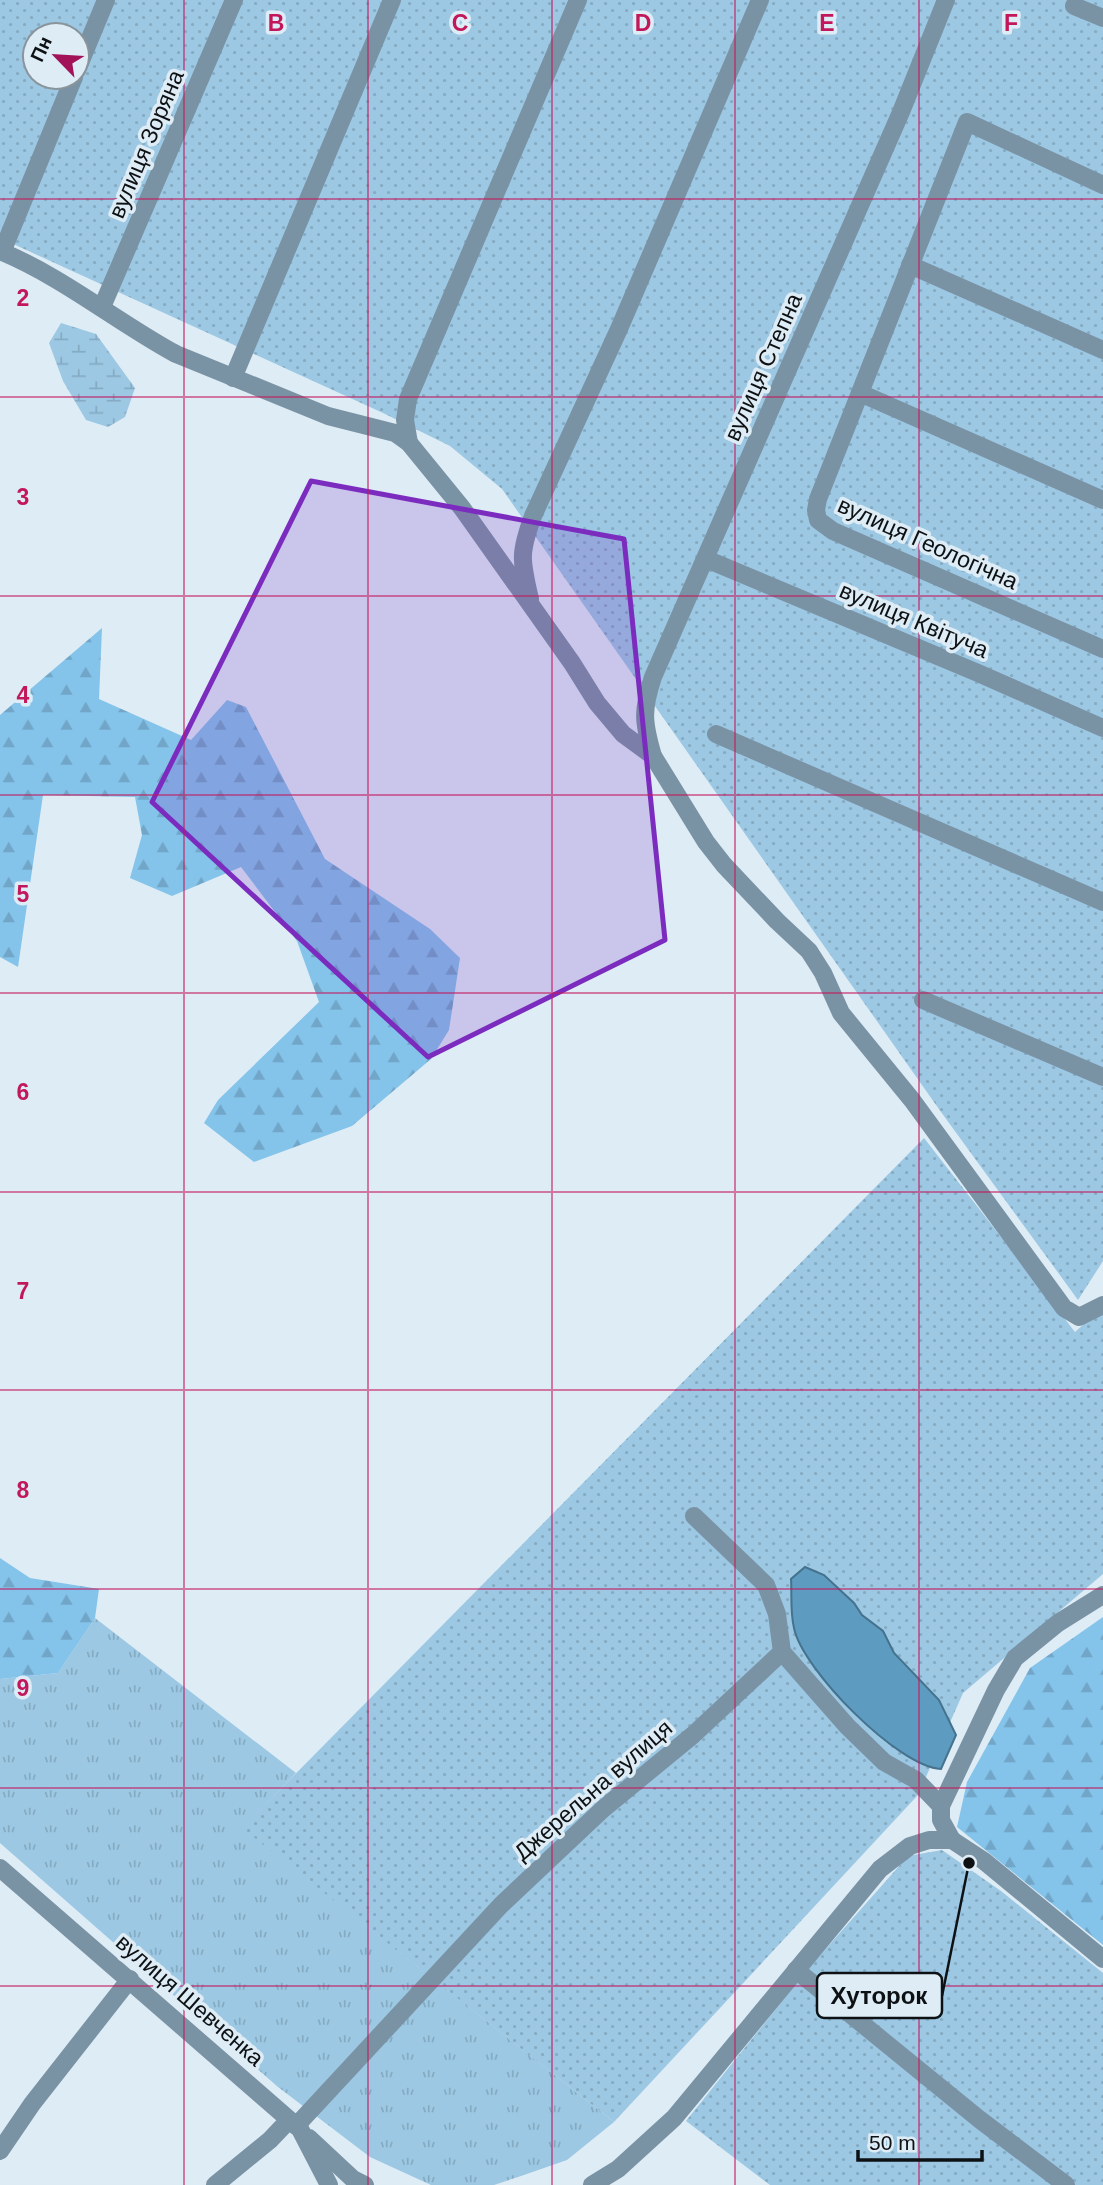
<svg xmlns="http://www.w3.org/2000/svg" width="1103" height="2185" viewBox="0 0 1103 2185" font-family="Arial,sans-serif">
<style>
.grass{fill:url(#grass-tufts)}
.forest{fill:url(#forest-firs)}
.wetland{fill:url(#wetland-marsh)}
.garden{fill:url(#garden-dots);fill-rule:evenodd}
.water{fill:#5d9bc0;stroke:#45728c;stroke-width:2}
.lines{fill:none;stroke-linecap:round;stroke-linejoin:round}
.minor{stroke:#7a93a4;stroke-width:18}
.marked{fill:#7b2cbf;fill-opacity:0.2;stroke:#7b2cbf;stroke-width:5;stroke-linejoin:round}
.grid{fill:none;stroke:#c2185b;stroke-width:2;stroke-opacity:0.55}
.labels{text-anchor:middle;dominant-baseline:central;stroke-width:7;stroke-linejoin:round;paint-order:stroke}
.street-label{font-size:23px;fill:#0d1114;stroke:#deecf5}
.grid-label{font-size:23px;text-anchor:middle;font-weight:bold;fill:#c2185b;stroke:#deecf5;stroke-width:7;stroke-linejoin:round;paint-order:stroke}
.leader{fill:none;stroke:#0d1114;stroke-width:2.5}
.callout-dot{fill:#0d1114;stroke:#deecf5;stroke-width:2.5}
.callout{fill:#deecf5;stroke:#0d1114;stroke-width:2.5}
.callout-label{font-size:24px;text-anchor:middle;font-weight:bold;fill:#0d1114}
</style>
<defs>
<pattern id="grass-tufts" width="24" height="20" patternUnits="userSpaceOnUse" patternTransform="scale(1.75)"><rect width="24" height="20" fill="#9cc8e4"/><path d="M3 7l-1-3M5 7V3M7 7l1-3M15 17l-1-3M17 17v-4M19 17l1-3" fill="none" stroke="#85abc3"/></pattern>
<pattern id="forest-firs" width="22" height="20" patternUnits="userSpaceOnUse" patternTransform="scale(1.75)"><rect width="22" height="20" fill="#84c3ea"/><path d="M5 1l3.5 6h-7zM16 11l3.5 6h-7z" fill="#71a6c8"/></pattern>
<pattern id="wetland-marsh" width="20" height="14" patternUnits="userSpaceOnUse" patternTransform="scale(1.75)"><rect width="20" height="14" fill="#9cc8e4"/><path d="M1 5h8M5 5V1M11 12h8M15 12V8" fill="none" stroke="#85abc3"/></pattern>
<pattern id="garden-dots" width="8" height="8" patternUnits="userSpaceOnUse" patternTransform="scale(1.75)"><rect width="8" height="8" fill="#9cc8e4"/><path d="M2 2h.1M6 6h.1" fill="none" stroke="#85abc3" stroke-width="1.8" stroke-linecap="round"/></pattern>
</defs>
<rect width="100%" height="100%" fill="#deecf5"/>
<polygon class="grass" points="95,1618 296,1773 243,1828 614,2122 567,2160 521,2176 494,2185 431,2185 370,2157 278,2087 0,1843 0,1679 58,1673"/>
<g class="forest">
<polygon points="102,628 99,699 191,740 227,700 246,707 325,859 430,929 460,958 449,1030 431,1059 352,1126 254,1162 204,1123 218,1100 319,1002 297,941 241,867 172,896 130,878 142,835 135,797 43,795 18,967 0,957 0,715"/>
<polygon points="0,1558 30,1578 99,1589 95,1618 58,1673 0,1679"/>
<polygon points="1103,1617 1103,1945 957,1827 967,1782 1030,1668"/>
</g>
<polygon class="wetland" points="61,323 96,334 135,388 125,417 108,427 86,420 63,381 49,343"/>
<g class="garden">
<path d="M 0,0 L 1103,0 L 1103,1261 L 1078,1300 L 941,1112 L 502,489 L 450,446 L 383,413 L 0,238 ZM 35,35 L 77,35 L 77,77 L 35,77 Z"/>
<polygon points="924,1138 1075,1332 1103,1307 1103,1574 963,1693 918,1795 614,2122 242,1828"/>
<polygon points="942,1850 1001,1891 1103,1973 1103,2185 770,2185 686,2121 807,1970 908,1856"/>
</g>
<path class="water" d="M 805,1567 L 824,1575 L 854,1603 L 862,1615 L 883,1631 L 894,1653 L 939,1700 L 956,1735 L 941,1769 C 898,1767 802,1669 794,1628 C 790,1612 792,1594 791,1579 Z"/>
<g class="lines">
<g class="minor">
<polyline points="1074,6 1103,18"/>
<polyline points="77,70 106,0"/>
<polyline points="1103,185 967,122 818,499 816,510 818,520 833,531 1103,649"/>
<path d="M 0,251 C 63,277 117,322 176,354 L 328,416 L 395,433 L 409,443 L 462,508 L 572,663 L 597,703 L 623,734 L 653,756 L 706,842 L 724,865 L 777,921 L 809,951 L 823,973 L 841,1013 L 912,1100 L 1064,1308 L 1079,1317 L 1103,1305"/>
<polyline points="2,252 74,77"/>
<polyline points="910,265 1103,350"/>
<polyline points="102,307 234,0"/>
<polyline points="233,378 392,0"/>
<polyline points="860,393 1103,500"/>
<polyline points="409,443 405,420 408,399 578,0"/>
<polyline points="706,559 978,673 1103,728"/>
<path d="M 530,599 C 521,560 519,554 533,516 L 619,329 L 760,0"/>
<polyline points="716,734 1103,902"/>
<path d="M 653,756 C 643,722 642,710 653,677 L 901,112 L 946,0"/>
<polyline points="923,1000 1103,1077"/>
<polyline points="694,1516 766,1585 777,1614 782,1652 847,1726 884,1762 916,1780 941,1806"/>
<polyline points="952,1840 941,1820 941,1806 996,1690 1015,1658 1058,1623 1103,1595"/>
<polyline points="0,1868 300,2129 329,2185"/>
<polyline points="796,1970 979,2119 1066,2185"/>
<polyline points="296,2126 501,1905 603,1809 693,1735 782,1652"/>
<polyline points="309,2138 353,2179 365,2185"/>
<polyline points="0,2151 32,2104 130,1979"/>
<polyline points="215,2185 270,2140 289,2120"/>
<polyline points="592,2185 618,2169 674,2118 880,1869 910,1846 929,1840 952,1840 984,1861 1103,1959"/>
</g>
</g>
<path class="marked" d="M 311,481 L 624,539 L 665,940 L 428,1057 L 152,802 Z"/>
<path class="grid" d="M 184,0 L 184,2185M 368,0 L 368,2185M 552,0 L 552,2185M 735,0 L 735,2185M 919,0 L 919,2185M 0,199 L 1103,199M 0,397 L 1103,397M 0,596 L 1103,596M 0,795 L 1103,795M 0,993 L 1103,993M 0,1192 L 1103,1192M 0,1390 L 1103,1390M 0,1589 L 1103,1589M 0,1788 L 1103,1788M 0,1986 L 1103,1986"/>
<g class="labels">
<g class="street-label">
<text transform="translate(146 144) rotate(-67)">вулиця Зоряна</text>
<text transform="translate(763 367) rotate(-66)">вулиця Степна</text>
<text transform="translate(928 543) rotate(24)">вулиця Геологічна</text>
<text transform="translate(914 620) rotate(23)">вулиця Квітуча</text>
<text transform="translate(593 1790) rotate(-41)">Джерельна вулиця</text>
<text transform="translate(190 2000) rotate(41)">вулиця Шевченка</text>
</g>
</g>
<g class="grid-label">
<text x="276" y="31">B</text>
<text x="460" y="31">C</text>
<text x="643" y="31">D</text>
<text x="827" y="31">E</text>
<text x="1011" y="31">F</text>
<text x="23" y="306">2</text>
<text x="23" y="505">3</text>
<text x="23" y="703">4</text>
<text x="23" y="902">5</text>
<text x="23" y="1100">6</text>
<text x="23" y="1299">7</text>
<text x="23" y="1498">8</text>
<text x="23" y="1696">9</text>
</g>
<path class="leader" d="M969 1863L942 1996"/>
<circle class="callout-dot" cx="969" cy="1863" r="7"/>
<rect class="callout" x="817" y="1973" width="125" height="45" rx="7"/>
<g class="callout-label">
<text x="879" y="2004">Хуторок</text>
</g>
<g transform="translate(56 56) rotate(295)"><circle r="33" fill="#deecf5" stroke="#8a949b" stroke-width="2"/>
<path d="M0-5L12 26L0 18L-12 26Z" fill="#a11258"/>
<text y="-10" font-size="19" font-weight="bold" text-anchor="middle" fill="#0d1114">Пн</text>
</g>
<path d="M858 2150v10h124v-10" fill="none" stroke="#0d1114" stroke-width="3.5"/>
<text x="869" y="2150" font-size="21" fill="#0d1114" stroke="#deecf5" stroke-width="5" paint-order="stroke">50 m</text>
</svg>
